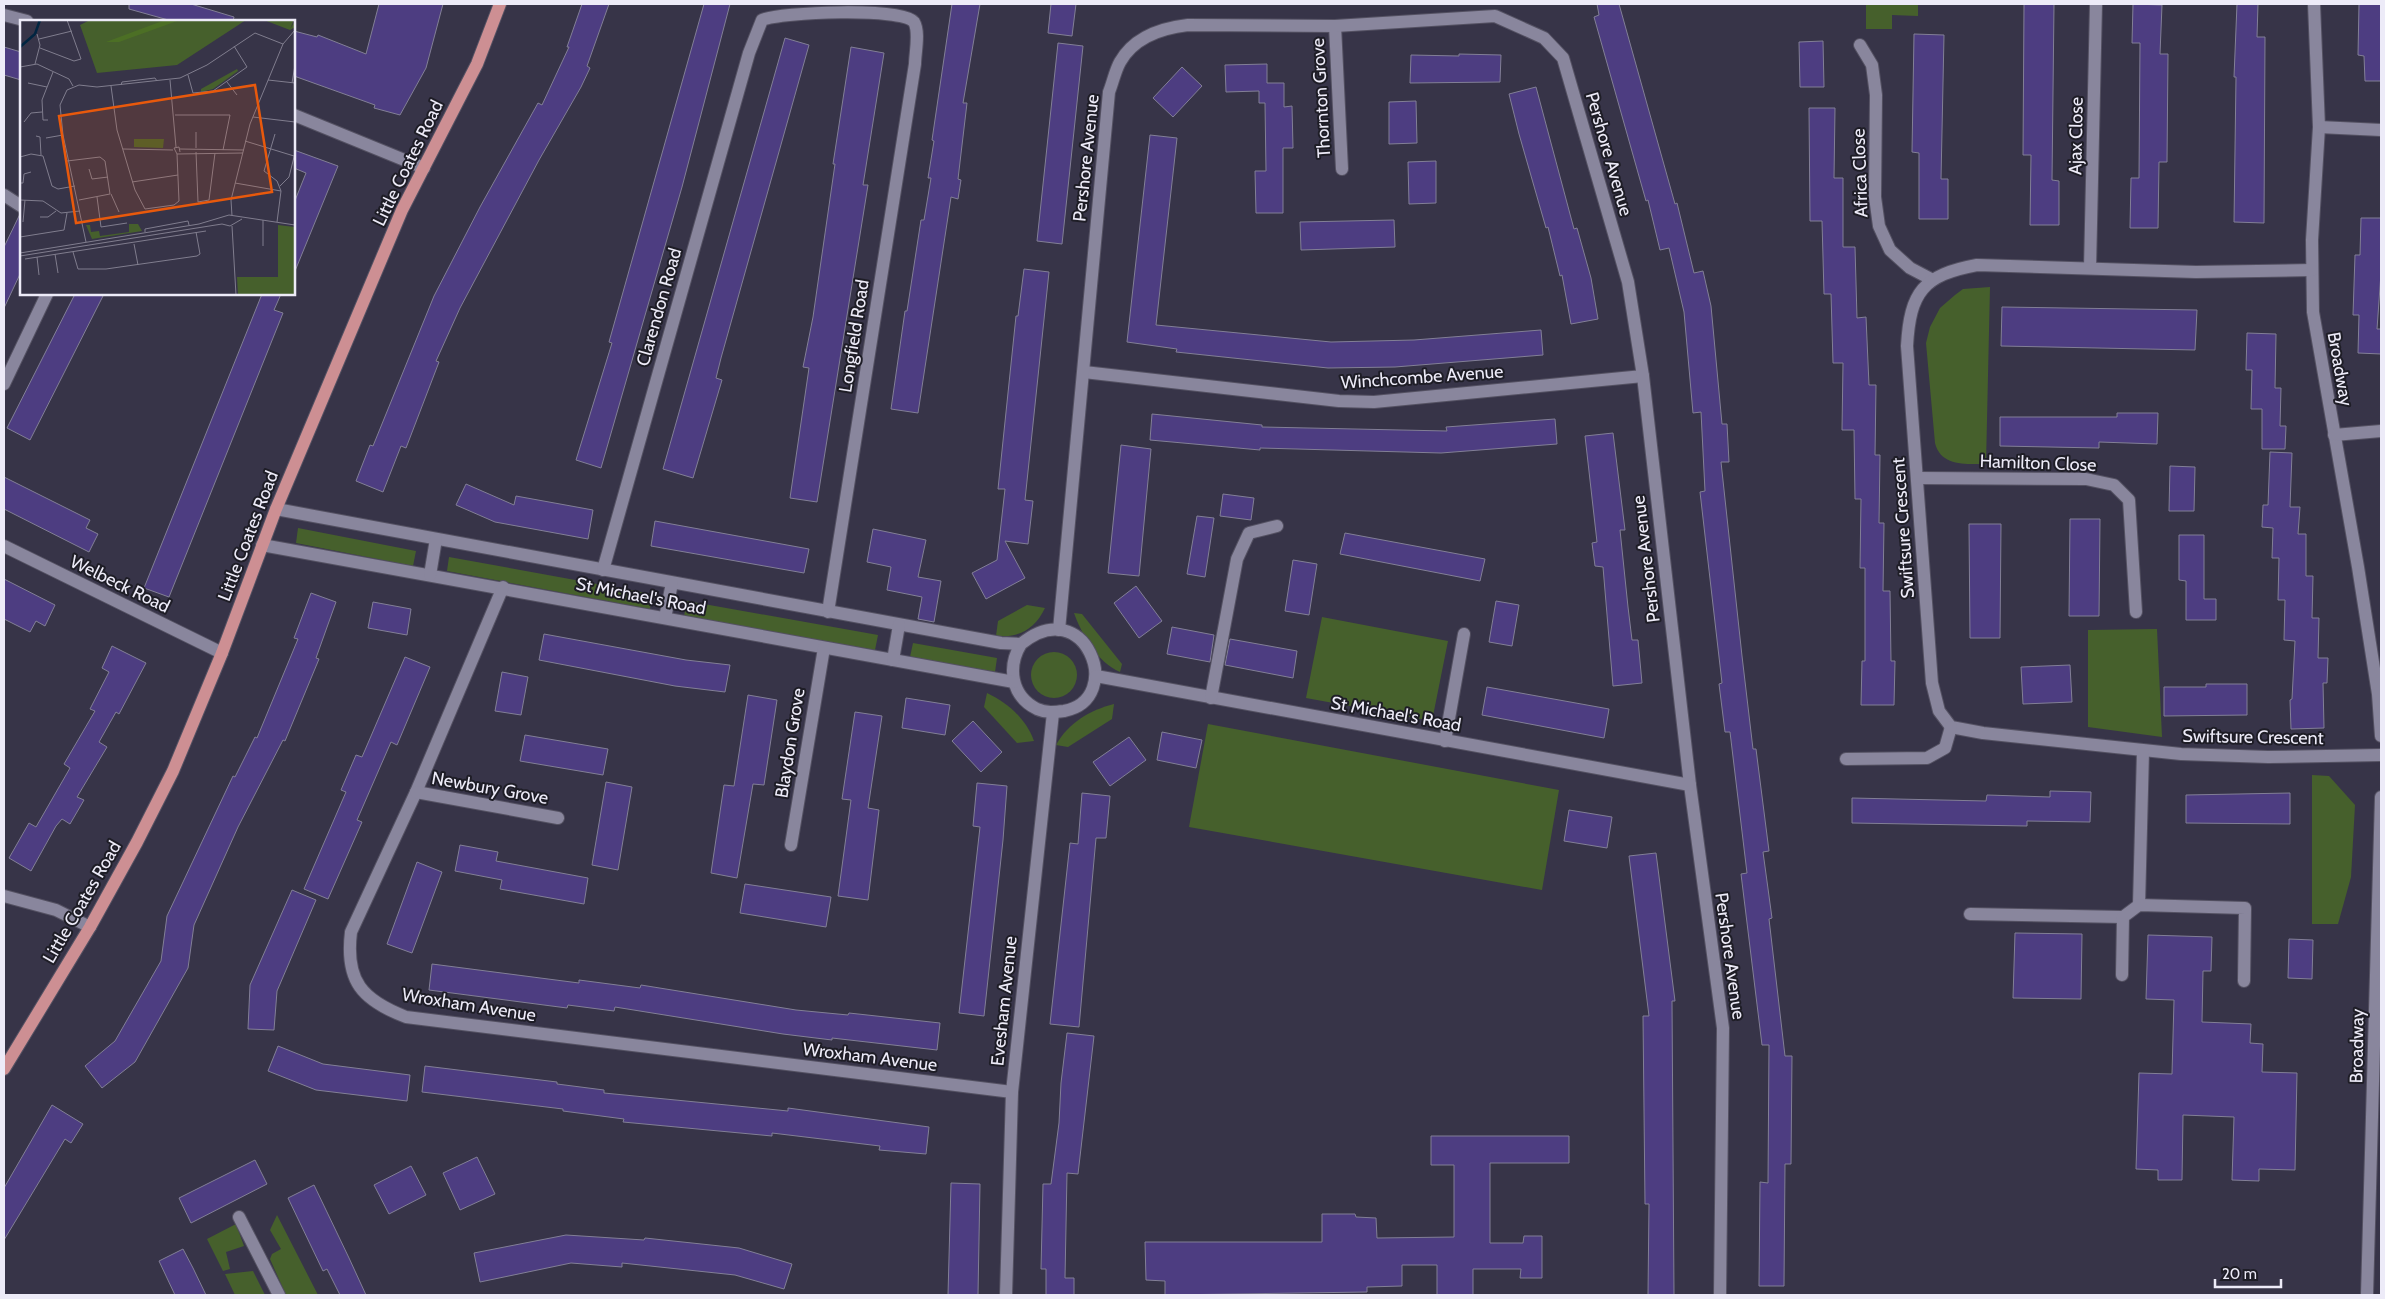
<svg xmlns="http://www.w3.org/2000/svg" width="2385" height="1299" viewBox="0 0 2385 1299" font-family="Cabin,sans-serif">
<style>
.green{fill:#46602c}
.building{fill:#4d3d81;stroke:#827f96}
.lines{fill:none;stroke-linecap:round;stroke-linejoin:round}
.minor-casing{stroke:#545162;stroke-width:14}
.major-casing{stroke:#545162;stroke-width:14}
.minor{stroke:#89869d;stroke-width:12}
.major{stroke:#cd8f93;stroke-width:12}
.labels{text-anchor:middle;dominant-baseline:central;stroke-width:4;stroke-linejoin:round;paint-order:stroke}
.street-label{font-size:18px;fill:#edebf8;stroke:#1e1d26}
.inset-river{fill:none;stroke:#012541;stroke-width:2.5}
.inset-road{fill:none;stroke:#807d8e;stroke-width:1}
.view{fill:#e8590c;fill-opacity:0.15;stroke:#e8590c;stroke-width:2.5}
.inset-edge{fill:none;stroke:#edebf8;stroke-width:2.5}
</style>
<rect width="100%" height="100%" fill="#373448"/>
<g class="green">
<polygon points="1866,4 1918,4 1918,16 1892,15 1892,29 1866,29"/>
<path d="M 1990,287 L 1986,464 C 1967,464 1941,467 1935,443 L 1926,343 L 1930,327 L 1940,308 L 1955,295 L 1963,289 Z"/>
<polygon points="298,528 416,551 413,566 296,543"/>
<polygon points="449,557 652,594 650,609 447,571"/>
<polygon points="687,601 878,635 875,650 684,616"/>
<path d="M 1027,605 L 1045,608 C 1035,629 1019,638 996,636 L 998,621 Z"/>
<path d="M 1074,613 L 1082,614 L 1122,664 L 1120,672 C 1097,662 1082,635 1074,613 Z"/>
<polygon points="1322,617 1448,641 1432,721 1306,698"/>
<polygon points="2157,629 2162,737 2088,727 2088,630"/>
<polygon points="913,643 997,658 995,672 910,657"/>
<circle cx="1054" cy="675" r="23"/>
<path d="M 987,693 C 1008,703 1026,719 1034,741 L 1017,743 L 984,707 Z"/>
<path d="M 1114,704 L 1112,719 L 1068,747 L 1056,745 C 1068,723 1090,710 1114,704 Z"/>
<polygon points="1208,724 1559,790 1542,890 1189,827"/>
<polygon points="2312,775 2329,776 2355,805 2351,877 2338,924 2312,924"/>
<polygon points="277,1215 318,1295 286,1295 270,1259 272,1254 281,1249 270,1230"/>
<polygon points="236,1224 244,1246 226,1252 230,1269 223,1271 207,1239"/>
<polygon points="253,1271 265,1295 235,1295 225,1274"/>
</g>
<g class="building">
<polygon points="129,4 191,4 234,17 233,21 172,21 129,9"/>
<polygon points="379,4 443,4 426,68 400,115 374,108 375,105 294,76 294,31 317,37 318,35 366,54"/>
<polygon points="582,4 609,4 587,66 590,68 581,87 539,160 460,308 436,361 439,362 406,448 401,446 383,492 356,481 370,445 373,446 434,296 480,207 538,103 542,105 569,47 567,47"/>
<polygon points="704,4 730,4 682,187 601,468 576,460 612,343 609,342"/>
<polygon points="952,4 980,4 963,103 967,103 958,179 961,180 958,199 951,197 918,413 891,409 905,311 907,311 921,220 924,220 931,178 928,178 934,141 932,140"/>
<polygon points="1051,4 1076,4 1072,36 1048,33"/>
<polygon points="1597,4 1619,4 1675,204 1677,203 1694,273 1703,271 1711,306 1722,424 1727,424 1729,462 1721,462 1742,656 1753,749 1756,749 1769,851 1763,852 1772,918 1769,919 1785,1056 1792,1056 1791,1164 1785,1164 1784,1286 1759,1286 1760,1182 1768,1183 1769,1045 1762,1045 1741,874 1747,873 1730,732 1725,732 1719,684 1722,683 1700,492 1705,491 1701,412 1693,413 1684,312 1669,248 1660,250 1648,200 1646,201 1594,17 1599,15"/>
<polygon points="2024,4 2054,4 2052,180 2059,181 2059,225 2030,225 2031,155 2023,155"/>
<polygon points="2133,4 2162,5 2160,54 2168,54 2167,162 2159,162 2158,228 2130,228 2131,178 2139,178 2140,43 2132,43"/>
<polygon points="2237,4 2258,4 2257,37 2265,37 2264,223 2234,222 2236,77 2234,77"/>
<polygon points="2359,4 2381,4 2381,81 2365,81 2364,56 2358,55"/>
<polygon points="1914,34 1944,35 1941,179 1948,179 1948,219 1919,219 1919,153 1912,152"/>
<polygon points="785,38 809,45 721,358 716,378 722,380 693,478 663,469"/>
<polygon points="1823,41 1824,87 1800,87 1799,42"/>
<polygon points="1058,43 1083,46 1062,244 1037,241"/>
<polygon points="4,47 21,52 21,80 4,75"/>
<polygon points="851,47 884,53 863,185 868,185 817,502 790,498 809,368 803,367 813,317 835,164 833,164"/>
<polygon points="1459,54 1501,55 1500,82 1410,83 1411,55 1459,56"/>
<polygon points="1267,64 1267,83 1284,83 1284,107 1292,106 1293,148 1283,148 1283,213 1256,213 1255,171 1266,171 1265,103 1259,103 1259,91 1226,92 1225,65"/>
<polygon points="1182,67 1202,86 1173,117 1153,98"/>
<polygon points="1536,87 1574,229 1577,228 1591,278 1598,319 1571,324 1562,275 1560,276 1548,227 1546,228 1519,134 1509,94"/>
<polygon points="1416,101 1417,143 1389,144 1389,102"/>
<polygon points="1809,108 1835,108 1834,178 1843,178 1843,247 1855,247 1857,318 1866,317 1869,385 1876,385 1875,455 1880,455 1879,523 1884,523 1883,591 1890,591 1891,661 1895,661 1894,705 1861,705 1862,661 1865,661 1865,568 1860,568 1861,499 1855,499 1854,430 1842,430 1843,363 1833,363 1831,294 1824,294 1822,221 1810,221"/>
<polygon points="1150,135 1177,138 1156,325 1331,342 1414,340 1541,330 1543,355 1395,367 1328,368 1176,352 1177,349 1127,342"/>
<polygon points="294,150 338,166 295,271 294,203 306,173 294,168"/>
<polygon points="1436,161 1436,203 1409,204 1408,162"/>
<polygon points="20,214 21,272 4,308 4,247"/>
<polygon points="2361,218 2381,218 2381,273 2377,329 2381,329 2381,354 2358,353 2359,315 2353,315 2355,255 2360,255"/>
<polygon points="1394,220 1395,247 1301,250 1300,222"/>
<polygon points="1024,269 1049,272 1025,500 1033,501 1028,544 1005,541 1025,578 986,599 972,573 997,560 1005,489 998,489 1016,316 1018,316"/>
<polygon points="75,294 104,294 30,440 7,428"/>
<polygon points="262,294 281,294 274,310 283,313 169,597 144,588"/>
<polygon points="2002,307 2197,310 2195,350 2001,346"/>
<polygon points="2247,333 2276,334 2275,388 2281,388 2280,426 2286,426 2285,449 2262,449 2262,409 2251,409 2252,370 2246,370"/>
<polygon points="2117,413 2158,413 2157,444 2099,442 2099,448 2000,446 2000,417 2117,417"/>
<polygon points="1152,414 1262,425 1262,427 1447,431 1446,427 1555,419 1557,444 1441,453 1260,448 1260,450 1150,440"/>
<polygon points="1613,433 1625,530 1620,530 1628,607 1632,640 1638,640 1642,683 1613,686 1603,567 1595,566 1592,543 1597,542 1585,436"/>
<polygon points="1121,445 1151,449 1139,576 1108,573"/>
<polygon points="2270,452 2292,453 2290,507 2300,507 2298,534 2306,534 2306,576 2313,576 2312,618 2319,618 2318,658 2328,658 2327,683 2323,683 2324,728 2291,729 2290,700 2292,699 2295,641 2284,640 2285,600 2278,600 2279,558 2272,558 2273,528 2262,527 2263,505 2268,505"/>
<polygon points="2170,466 2195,467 2194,511 2169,511"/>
<polygon points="4,477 90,520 86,528 98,534 89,552 4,509"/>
<polygon points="466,484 514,505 516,496 593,510 588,539 495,522 456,505"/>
<polygon points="1223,494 1254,498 1251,520 1220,516"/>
<polygon points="1197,516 1214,518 1205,577 1187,574"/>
<polygon points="2070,519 2100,519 2099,616 2069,616"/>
<polygon points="655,521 809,549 804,573 651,546"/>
<polygon points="1969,524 2001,524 2000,638 1970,638"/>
<polygon points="873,529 926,540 918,577 941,581 934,622 918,619 922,597 887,590 891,567 867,562"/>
<polygon points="1345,533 1485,559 1480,581 1340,554"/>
<polygon points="2179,535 2204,535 2204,599 2216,599 2216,620 2186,620 2186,581 2179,580"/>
<polygon points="1293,560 1317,564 1309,615 1285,611"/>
<polygon points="4,579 55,605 45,626 36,621 30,632 4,619"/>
<polygon points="1136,586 1162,621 1139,638 1114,603"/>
<polygon points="311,593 336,602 316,658 319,659 285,741 283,740 238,827 194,925 188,968 135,1062 102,1088 85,1066 115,1041 161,961 167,916 233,776 235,777 255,737 257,738 298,639 294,638"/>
<polygon points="1496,601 1519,605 1512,646 1489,642"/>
<polygon points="373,602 411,609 407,635 368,628"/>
<polygon points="1172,627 1214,635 1210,662 1167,654"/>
<polygon points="544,634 686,660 730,665 725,692 675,686 539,660"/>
<polygon points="1230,639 1297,651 1293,678 1225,665"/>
<polygon points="112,646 146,663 119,714 116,712 99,742 107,747 77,797 84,800 70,824 62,819 56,826 31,871 9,858 29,823 36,827 70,768 64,764 95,711 90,709 109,672 102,668"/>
<polygon points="405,657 430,667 397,745 391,742 357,820 362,822 328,899 304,889 346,792 341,790 356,755 362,757"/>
<polygon points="2070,665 2072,702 2023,704 2021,667"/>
<polygon points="502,672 528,677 521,715 495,711"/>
<polygon points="2206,684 2247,684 2247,715 2164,716 2164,687 2206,687"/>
<polygon points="1487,687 1609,709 1604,738 1482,715"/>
<polygon points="748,695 777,700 764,785 753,784 737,878 711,873 724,785 734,786"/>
<polygon points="906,698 950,705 945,735 902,728"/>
<polygon points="855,712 882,716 868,808 879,810 868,900 838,896 851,800 842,799"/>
<polygon points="973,721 1002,752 981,772 952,741"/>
<polygon points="1162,732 1202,740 1196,768 1157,760"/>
<polygon points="525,735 608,749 603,775 520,761"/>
<polygon points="1129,737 1146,760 1110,786 1093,762"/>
<polygon points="606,782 632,787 618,870 592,865"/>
<polygon points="977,783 1007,786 1003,840 984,1016 959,1013 980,827 973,826"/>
<polygon points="2050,791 2091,792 2090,822 2027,821 2027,826 1852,823 1852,798 1986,801 1987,795 2050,797"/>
<polygon points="1082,793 1110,796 1106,838 1096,838 1079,1027 1050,1024 1070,843 1078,844"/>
<polygon points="2290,793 2290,824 2186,823 2186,795"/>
<polygon points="1569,810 1612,817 1607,848 1564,841"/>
<polygon points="460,845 498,852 496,861 588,878 584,904 500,889 502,880 455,871"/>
<polygon points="1656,853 1675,1001 1672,1001 1674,1295 1648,1295 1649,1204 1645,1204 1643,1016 1649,1016 1629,856"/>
<polygon points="417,862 442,872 412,953 387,944"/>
<polygon points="745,884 831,897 826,927 740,913"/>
<polygon points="292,890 316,900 277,991 274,1030 248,1029 250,985"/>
<polygon points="2015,933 2082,934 2081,999 2013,998"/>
<polygon points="2148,935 2212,937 2211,971 2203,971 2202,1022 2251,1024 2250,1043 2263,1044 2262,1072 2297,1073 2295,1170 2259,1169 2259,1181 2232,1180 2234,1117 2183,1115 2182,1180 2158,1180 2158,1170 2136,1169 2139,1073 2172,1074 2174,1000 2146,999"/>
<polygon points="2289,939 2313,940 2312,979 2288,978"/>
<polygon points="432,964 579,983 579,980 640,988 641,985 796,1010 848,1015 849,1013 940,1023 937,1050 832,1038 832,1040 783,1034 615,1007 614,1011 568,1005 567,1008 429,990"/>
<polygon points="1067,1033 1094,1036 1078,1174 1067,1173 1065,1278 1074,1278 1074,1295 1046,1295 1046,1269 1041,1269 1043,1184 1051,1184 1059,1123 1061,1083"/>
<polygon points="278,1046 323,1064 410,1075 407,1101 316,1090 268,1071"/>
<polygon points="425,1066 557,1082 557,1084 604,1090 604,1093 788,1111 788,1108 929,1127 926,1154 879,1150 880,1146 772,1133 772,1136 623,1122 624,1119 563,1111 563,1109 422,1092"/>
<polygon points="52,1105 83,1124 71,1143 65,1139 4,1240 4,1188"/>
<polygon points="1431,1136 1569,1136 1569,1163 1490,1163 1490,1243 1523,1243 1524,1236 1542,1236 1542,1278 1520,1278 1521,1269 1473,1269 1473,1295 1437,1295 1437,1265 1402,1265 1402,1286 1367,1287 1367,1292 1165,1295 1165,1281 1146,1280 1145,1242 1322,1242 1322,1214 1355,1214 1356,1217 1376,1218 1377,1238 1454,1237 1454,1165 1431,1165"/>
<polygon points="477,1157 495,1194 460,1210 443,1173"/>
<polygon points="255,1160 267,1184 191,1223 179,1198"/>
<polygon points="411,1166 426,1195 389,1214 374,1185"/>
<polygon points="951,1183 980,1184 978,1295 948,1295"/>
<polygon points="314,1185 349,1258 366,1295 340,1295 327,1269 323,1271 288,1198"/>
<polygon points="566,1235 644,1240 645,1238 739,1248 792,1264 784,1289 735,1275 622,1263 622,1267 571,1263 480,1282 474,1253"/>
<polygon points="183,1249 193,1268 206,1295 175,1295 159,1261"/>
</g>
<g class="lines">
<defs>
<g id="minor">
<polyline points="2314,4 2319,127 2312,240 2313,312 2358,567 2378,694 2381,736"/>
<polyline points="4,15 27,21"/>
<polyline points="1335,26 1342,169"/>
<polyline points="1860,45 1872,65 1876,95 1875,197 1879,226 1890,250 1910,268 1931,279"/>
<polyline points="294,115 424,168"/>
<polyline points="2319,127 2381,130"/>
<polyline points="4,195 21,206"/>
<polyline points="2090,268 2096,4"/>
<path d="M 2312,270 L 2196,272 L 1977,265 C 1923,275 1910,292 1907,346 L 1932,683 L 1939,711 L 1951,727 L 1983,733 L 2181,754 L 2268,757 L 2381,755"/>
<polyline points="1084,372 1339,401 1374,402 1643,376"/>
<polyline points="4,384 47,294"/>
<polyline points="2334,435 2381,431"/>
<polyline points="1918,478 2086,479 2114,485 2129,500 2136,612"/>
<path d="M 276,509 L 1001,643 L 1021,644 C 1085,591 1127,699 1064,711 C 1055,712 1046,713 1037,709 C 1011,696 1007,667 1021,644"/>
<polyline points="262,545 1014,682"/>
<polyline points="4,546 222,653"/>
<path d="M 603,570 L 749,53 L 762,20 C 781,12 902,7 914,22 C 920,32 915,53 915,64 L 828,612"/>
<polyline points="430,575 436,539"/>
<path d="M 503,587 L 416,792 L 351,932 C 345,981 362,1000 406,1017 L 1012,1092"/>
<polyline points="665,618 672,583"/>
<path d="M 1059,630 L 1109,92 C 1113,82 1115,71 1120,62 C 1134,37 1162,28 1188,25 L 1335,26 L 1495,16 L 1544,38 L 1563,58 L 1628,282 L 1643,376 L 1690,785 L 1723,1028 L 1720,1295"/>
<polyline points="893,660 899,625"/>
<polyline points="1096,676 1690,785"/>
<polyline points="1211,698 1237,559 1249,533 1277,526"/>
<polyline points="1445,741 1464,634"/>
<polyline points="1846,759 1927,758 1945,748 1951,727"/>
<polyline points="416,792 558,818"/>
<polyline points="791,845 824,648"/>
<polyline points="4,896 56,910 90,927"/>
<polyline points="2139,905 2143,751"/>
<polyline points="1970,914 2123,917"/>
<polyline points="2122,975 2123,917 2139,905 2245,908 2244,981"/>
<polyline points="239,1217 279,1295"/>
<polyline points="1006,1295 1012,1092 1053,713"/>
<polyline points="2367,1295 2381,797"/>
</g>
<polyline id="major" points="4,1069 90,927 137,842 173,771 222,653 276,509 402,210 477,64 500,4"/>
</defs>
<use href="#minor" class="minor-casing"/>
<use href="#major" class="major-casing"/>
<use href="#minor" class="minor"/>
<use href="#major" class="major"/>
</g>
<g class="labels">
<g class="street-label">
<text transform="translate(1321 98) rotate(-93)">Thornton Grove</text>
<text transform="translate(2076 136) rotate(-89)">Ajax Close</text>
<text transform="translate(1609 154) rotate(74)">Pershore Avenue</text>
<text transform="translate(1086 158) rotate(-84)">Pershore Avenue</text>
<text transform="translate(408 163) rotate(-64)">Little Coates Road</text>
<text transform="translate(1860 173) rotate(-92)">Africa Close</text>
<text transform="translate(659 307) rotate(-74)">Clarendon Road</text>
<text transform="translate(854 336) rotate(-81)">Longfield Road</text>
<text transform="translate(2340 369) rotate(80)">Broadway</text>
<text transform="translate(1422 377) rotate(-4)">Winchcombe Avenue</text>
<text transform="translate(2038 463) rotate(2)">Hamilton Close</text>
<text transform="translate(1903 528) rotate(-94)">Swiftsure Crescent</text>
<text transform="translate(248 536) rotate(-69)">Little Coates Road</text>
<text transform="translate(1646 559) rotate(-97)">Pershore Avenue</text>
<text transform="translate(120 584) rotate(26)">Welbeck Road</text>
<text transform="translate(641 596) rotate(11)">St Michael's Road</text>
<text transform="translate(1396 714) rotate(10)">St Michael's Road</text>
<text transform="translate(2253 737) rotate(1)">Swiftsure Crescent</text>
<text transform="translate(790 743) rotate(-81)">Blaydon Grove</text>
<text transform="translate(490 788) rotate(10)">Newbury Grove</text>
<text transform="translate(82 902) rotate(-60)">Little Coates Road</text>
<text transform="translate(1730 956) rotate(82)">Pershore Avenue</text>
<text transform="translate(1004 1001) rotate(-84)">Evesham Avenue</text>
<text transform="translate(469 1005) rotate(9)">Wroxham Avenue</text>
<text transform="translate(2357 1046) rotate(-89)">Broadway</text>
<text transform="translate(870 1057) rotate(7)">Wroxham Avenue</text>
</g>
</g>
<g transform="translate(20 20)">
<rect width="275" height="275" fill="#373448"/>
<path d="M 70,0 L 226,0 L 157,45 L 77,53 L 60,5 ZM 244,0 L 274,0 L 270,9 L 275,1 L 275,7 L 270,10 ZM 217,49 L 218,51 L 193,69 L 181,72 L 181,69 ZM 114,119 L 144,119 L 143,128 L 114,127 ZM 109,204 L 118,204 L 122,211 L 72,219 L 66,205 L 70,205 L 71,212 L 79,211 L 80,216 L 109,212 ZM 258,205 L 275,207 L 275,275 L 218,275 L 217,257 L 258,257 Z" fill="#46602c"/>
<path d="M 145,0 L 160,0 L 99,22 L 86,22 Z" fill="#4c6f25"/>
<path class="inset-river" d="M 0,27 L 15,14 L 20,0"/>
<path class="inset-road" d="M 19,19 L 52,11M 20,28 L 54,41 L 61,39 L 47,0M 15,44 L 20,25 L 17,14M 0,47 L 17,44 L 49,59 L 53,66M 168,55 L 173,73 L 193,71 L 227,47 L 214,26M 150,60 L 156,127M 248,60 L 275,63M 207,62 L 217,75M 8,63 L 27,67M 272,63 L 275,45M 101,65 L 102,62 L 135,58 L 137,61M 91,66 L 97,110 L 115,170 L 125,189 L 154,185 L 159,181 L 157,134M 155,95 L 210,95 L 203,130M 233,97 L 275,102M 28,100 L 23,100 L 22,80 L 33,52M 4,102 L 11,93 L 22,92M 255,114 L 244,151 L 257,161 L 261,171M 16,116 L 20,117 L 21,135M 26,118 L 43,115M 225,121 L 274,136M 176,128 L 176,112M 103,129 L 153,130M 160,129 L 224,130M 160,132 L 159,127 L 154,128 L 157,134 L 223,133M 176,132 L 178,182 L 189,180 L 195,133M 0,137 L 11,134 L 23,136 L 32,166 L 38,169 L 55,166M 47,141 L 80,137 L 85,141 L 90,174 L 59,180M 69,149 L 72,159 L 88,157M 112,162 L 158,155M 0,163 L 3,163 L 4,154 L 11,152M 215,163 L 261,171 L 257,202M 260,166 L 269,157 L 275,133M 91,174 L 99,192M 77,177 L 81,207 L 107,203M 0,180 L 23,181 L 41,193 L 60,191M 212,196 L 211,180 L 230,104 L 263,24 L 275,10M 20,197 L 28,197 L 36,191M 243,200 L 243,226M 3,202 L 5,180M 212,206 L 216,275M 125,212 L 125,209 L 168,201 L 169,205M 0,217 L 44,210 L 47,193M 66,222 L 43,115 L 40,85 L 47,70 L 59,65 L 77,67 L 160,58 L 187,45 L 235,13 L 263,24M 114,224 L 118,245M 53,232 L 58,249 L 86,249 L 177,236 L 180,234 L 176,212M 0,233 L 179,204 L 209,195 L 275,205M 35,234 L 38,253M 0,236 L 202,204 L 210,206 L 222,199M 17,237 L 19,255M 5,239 L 186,211"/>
<path class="view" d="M 235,65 L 252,172 L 56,203 L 39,96 Z"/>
<rect width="275" height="275" class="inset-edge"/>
</g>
<rect width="2385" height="1299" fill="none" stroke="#edebf8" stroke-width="10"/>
<path d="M2215 1279v8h66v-8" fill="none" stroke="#edebf8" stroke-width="2.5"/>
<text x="2222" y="1279" font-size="15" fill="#edebf8" stroke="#1e1d26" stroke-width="4" paint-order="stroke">20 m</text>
</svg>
